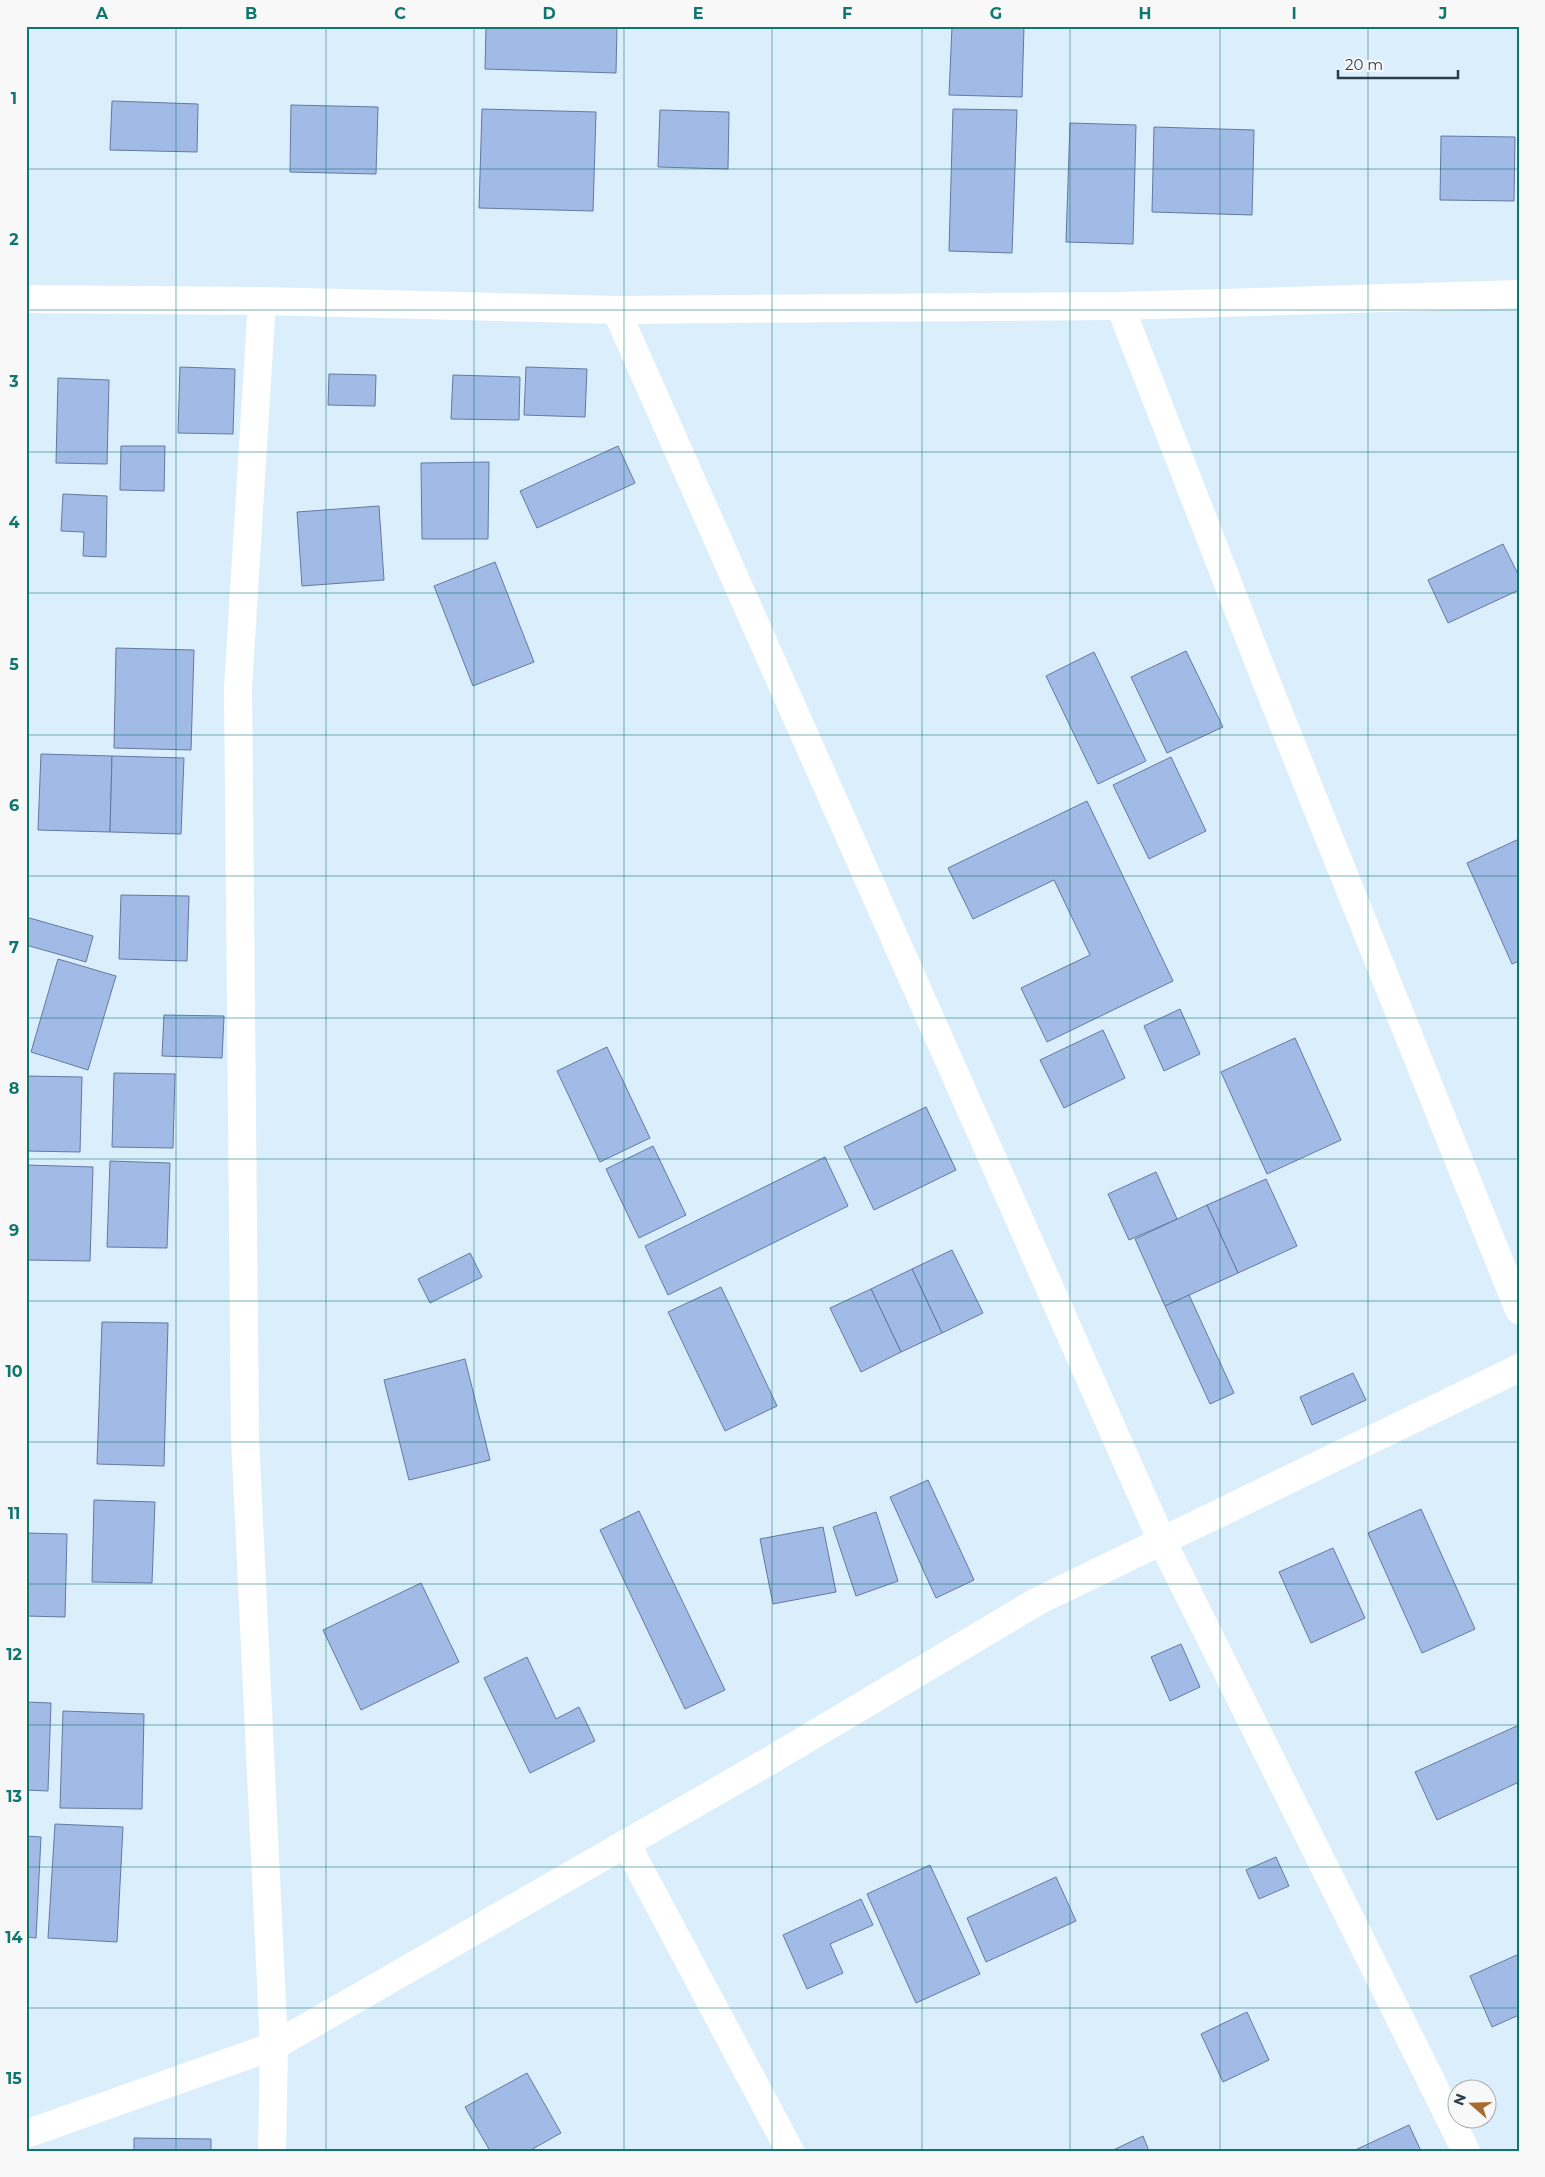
<svg xmlns="http://www.w3.org/2000/svg" width="1545" height="2177" viewBox="0 0 1545 2177" font-family="Montserrat,sans-serif">
<style>
.building{fill:#a1bbe6;stroke:#627aa2}
.lines{fill:none;stroke-linecap:round;stroke-linejoin:round}
.minor{stroke:#fff;stroke-width:28}
.grid{fill:none;stroke:#0f766e;stroke-width:1;stroke-opacity:0.55}
.neatline{fill:none;stroke:#0f766e;stroke-width:2}
.grid-label{font-size:16px;text-anchor:middle;font-weight:bold;fill:#0f766e}
</style>
<rect width="100%" height="100%" fill="#dbeefb"/>
<g class="building">
<polygon points="486,26 617,26 616,73 485,69"/>
<polygon points="952,26 1024,26 1022,97 949,95"/>
<polygon points="112,101 198,104 197,152 110,150"/>
<polygon points="291,105 378,107 376,174 290,172"/>
<polygon points="482,109 596,112 593,211 479,208"/>
<polygon points="953,109 1017,110 1012,253 949,251"/>
<polygon points="660,110 729,112 728,169 658,167"/>
<polygon points="1070,123 1136,125 1133,244 1066,242"/>
<polygon points="1154,127 1254,130 1252,215 1152,212"/>
<polygon points="1441,136 1515,137 1514,201 1440,200"/>
<polygon points="180,367 235,369 233,434 178,433"/>
<polygon points="526,367 587,369 585,417 524,415"/>
<polygon points="329,374 376,375 375,406 328,405"/>
<polygon points="453,375 520,377 519,420 451,419"/>
<polygon points="58,378 109,380 107,464 56,463"/>
<polygon points="121,446 165,446 164,491 120,490"/>
<polygon points="618,446 635,483 537,528 520,491"/>
<polygon points="489,462 488,539 422,539 421,463"/>
<polygon points="63,494 107,496 106,557 83,556 84,532 61,531"/>
<polygon points="379,506 384,580 302,586 297,512"/>
<polygon points="1503,544 1519,576 1519,590 1448,623 1428,580"/>
<polygon points="495,562 534,662 473,686 434,586"/>
<polygon points="116,648 194,650 191,750 114,748"/>
<polygon points="1186,651 1223,727 1167,753 1131,677"/>
<polygon points="1094,652 1146,761 1098,784 1046,676"/>
<polygon points="41,754 112,756 110,832 38,830"/>
<polygon points="112,756 184,758 181,834 110,832"/>
<polygon points="1171,757 1206,831 1149,859 1113,785"/>
<polygon points="1087,801 1173,981 1047,1042 1021,988 1090,955 1054,880 973,919 948,868"/>
<polygon points="1519,839 1519,961 1512,964 1467,863"/>
<polygon points="121,895 189,896 187,961 119,959"/>
<polygon points="26,917 93,936 86,962 26,945"/>
<polygon points="58,959 116,976 88,1070 31,1052"/>
<polygon points="1180,1009 1200,1054 1164,1071 1144,1026"/>
<polygon points="164,1015 224,1016 222,1058 162,1056"/>
<polygon points="1103,1030 1125,1078 1064,1108 1040,1060"/>
<polygon points="1295,1038 1341,1140 1267,1174 1221,1072"/>
<polygon points="607,1047 650,1138 600,1162 557,1071"/>
<polygon points="114,1073 175,1074 173,1148 112,1147"/>
<polygon points="26,1076 82,1077 80,1152 26,1151"/>
<polygon points="926,1107 956,1170 874,1210 844,1147"/>
<polygon points="653,1146 686,1215 639,1238 606,1169"/>
<polygon points="825,1157 848,1206 668,1295 645,1246"/>
<polygon points="110,1161 170,1163 167,1248 107,1247"/>
<polygon points="26,1165 93,1167 90,1261 26,1260"/>
<polygon points="1156,1172 1177,1219 1129,1240 1108,1194"/>
<polygon points="1266,1179 1297,1246 1238,1273 1207,1205"/>
<polygon points="1207,1205 1238,1273 1165,1306 1135,1239"/>
<polygon points="952,1250 983,1313 942,1333 912,1269"/>
<polygon points="470,1253 482,1277 430,1303 418,1279"/>
<polygon points="912,1269 942,1333 901,1352 871,1289"/>
<polygon points="721,1287 777,1406 725,1431 668,1312"/>
<polygon points="871,1289 901,1352 861,1372 830,1308"/>
<polygon points="1189,1295 1234,1393 1210,1404 1165,1306"/>
<polygon points="102,1322 168,1323 164,1466 97,1464"/>
<polygon points="465,1359 490,1460 409,1480 384,1380"/>
<polygon points="1353,1373 1366,1400 1312,1425 1300,1397"/>
<polygon points="928,1480 974,1580 936,1598 890,1497"/>
<polygon points="94,1500 155,1502 152,1583 92,1582"/>
<polygon points="1421,1509 1475,1629 1422,1653 1368,1533"/>
<polygon points="639,1511 725,1690 685,1709 600,1530"/>
<polygon points="876,1512 898,1581 856,1596 833,1527"/>
<polygon points="823,1527 836,1592 773,1604 760,1539"/>
<polygon points="26,1533 67,1534 65,1617 26,1616"/>
<polygon points="1333,1548 1365,1618 1311,1643 1279,1572"/>
<polygon points="421,1583 459,1662 361,1710 323,1630"/>
<polygon points="1181,1644 1200,1687 1170,1701 1151,1657"/>
<polygon points="527,1657 556,1719 579,1707 595,1741 530,1773 484,1678"/>
<polygon points="26,1702 51,1703 48,1791 26,1790"/>
<polygon points="63,1711 144,1714 142,1809 60,1808"/>
<polygon points="1519,1725 1519,1782 1437,1820 1415,1772"/>
<polygon points="55,1824 123,1827 117,1942 48,1938"/>
<polygon points="26,1836 41,1837 36,1938 26,1937"/>
<polygon points="1276,1857 1289,1886 1259,1899 1246,1870"/>
<polygon points="930,1865 980,1974 916,2003 867,1894"/>
<polygon points="1056,1877 1076,1921 986,1962 967,1918"/>
<polygon points="861,1899 873,1925 830,1944 843,1973 807,1989 783,1935"/>
<polygon points="1519,1954 1519,2015 1492,2027 1470,1976"/>
<polygon points="1247,2012 1269,2060 1223,2082 1201,2034"/>
<polygon points="527,2073 561,2133 529,2151 490,2151 465,2107"/>
<polygon points="1409,2125 1421,2151 1353,2151"/>
<polygon points="1143,2136 1149,2151 1111,2151"/>
<polygon points="134,2138 211,2139 211,2151 134,2151"/>
</g>
<g class="lines">
<g class="minor">
<polyline points="26,299 262,301 616,310 1120,306 1519,294"/>
<polyline points="262,301 238,688 245,1437 274,2046 272,2151"/>
<polyline points="1120,306 1266,681 1519,1310"/>
<polyline points="616,310 1162,1541 1466,2151"/>
<polyline points="626,1843 790,2151"/>
<polyline points="26,2134 274,2046 759,1767 1038,1601 1519,1368"/>
</g>
</g>
<path class="grid" d="M 176,26 L 176,2151M 326,26 L 326,2151M 474,26 L 474,2151M 624,26 L 624,2151M 772,26 L 772,2151M 922,26 L 922,2151M 1070,26 L 1070,2151M 1220,26 L 1220,2151M 1368,26 L 1368,2151M 26,169 L 1519,169M 26,310 L 1519,310M 26,452 L 1519,452M 26,593 L 1519,593M 26,735 L 1519,735M 26,876 L 1519,876M 26,1018 L 1519,1018M 26,1159 L 1519,1159M 26,1301 L 1519,1301M 26,1442 L 1519,1442M 26,1584 L 1519,1584M 26,1725 L 1519,1725M 26,1867 L 1519,1867M 26,2008 L 1519,2008"/>
<rect width="1545" height="2177" fill="none" stroke="#f8f8f8" stroke-width="55"/>
<g transform="translate(1472 2104) rotate(290)"><circle r="24" fill="#f8f8f8" stroke="#a6adb3"/>
<path d="M0-4L9 19L0 12L-9 19Z" fill="#a96a31"/>
<text y="-8" font-size="14" font-weight="bold" text-anchor="middle" fill="#2b3d4b">N</text>
</g>
<path d="M1338 70v8h120v-8" fill="none" stroke="#2b3d4b" stroke-width="2.5"/>
<text x="1345" y="70" font-size="15" fill="#2b3d4b" stroke="#f8f8f8" stroke-width="4" paint-order="stroke">20 m</text>
<rect x="28" y="28" width="1490" height="2122" class="neatline"/>
<g class="grid-label">
<text x="102" y="19">A</text>
<text x="251" y="19">B</text>
<text x="400" y="19">C</text>
<text x="549" y="19">D</text>
<text x="698" y="19">E</text>
<text x="847" y="19">F</text>
<text x="996" y="19">G</text>
<text x="1145" y="19">H</text>
<text x="1294" y="19">I</text>
<text x="1443" y="19">J</text>
<text x="14" y="104">1</text>
<text x="14" y="245">2</text>
<text x="14" y="387">3</text>
<text x="14" y="528">4</text>
<text x="14" y="670">5</text>
<text x="14" y="811">6</text>
<text x="14" y="953">7</text>
<text x="14" y="1094">8</text>
<text x="14" y="1236">9</text>
<text x="14" y="1377">10</text>
<text x="14" y="1519">11</text>
<text x="14" y="1660">12</text>
<text x="14" y="1802">13</text>
<text x="14" y="1943">14</text>
<text x="14" y="2084">15</text>
</g>
</svg>
